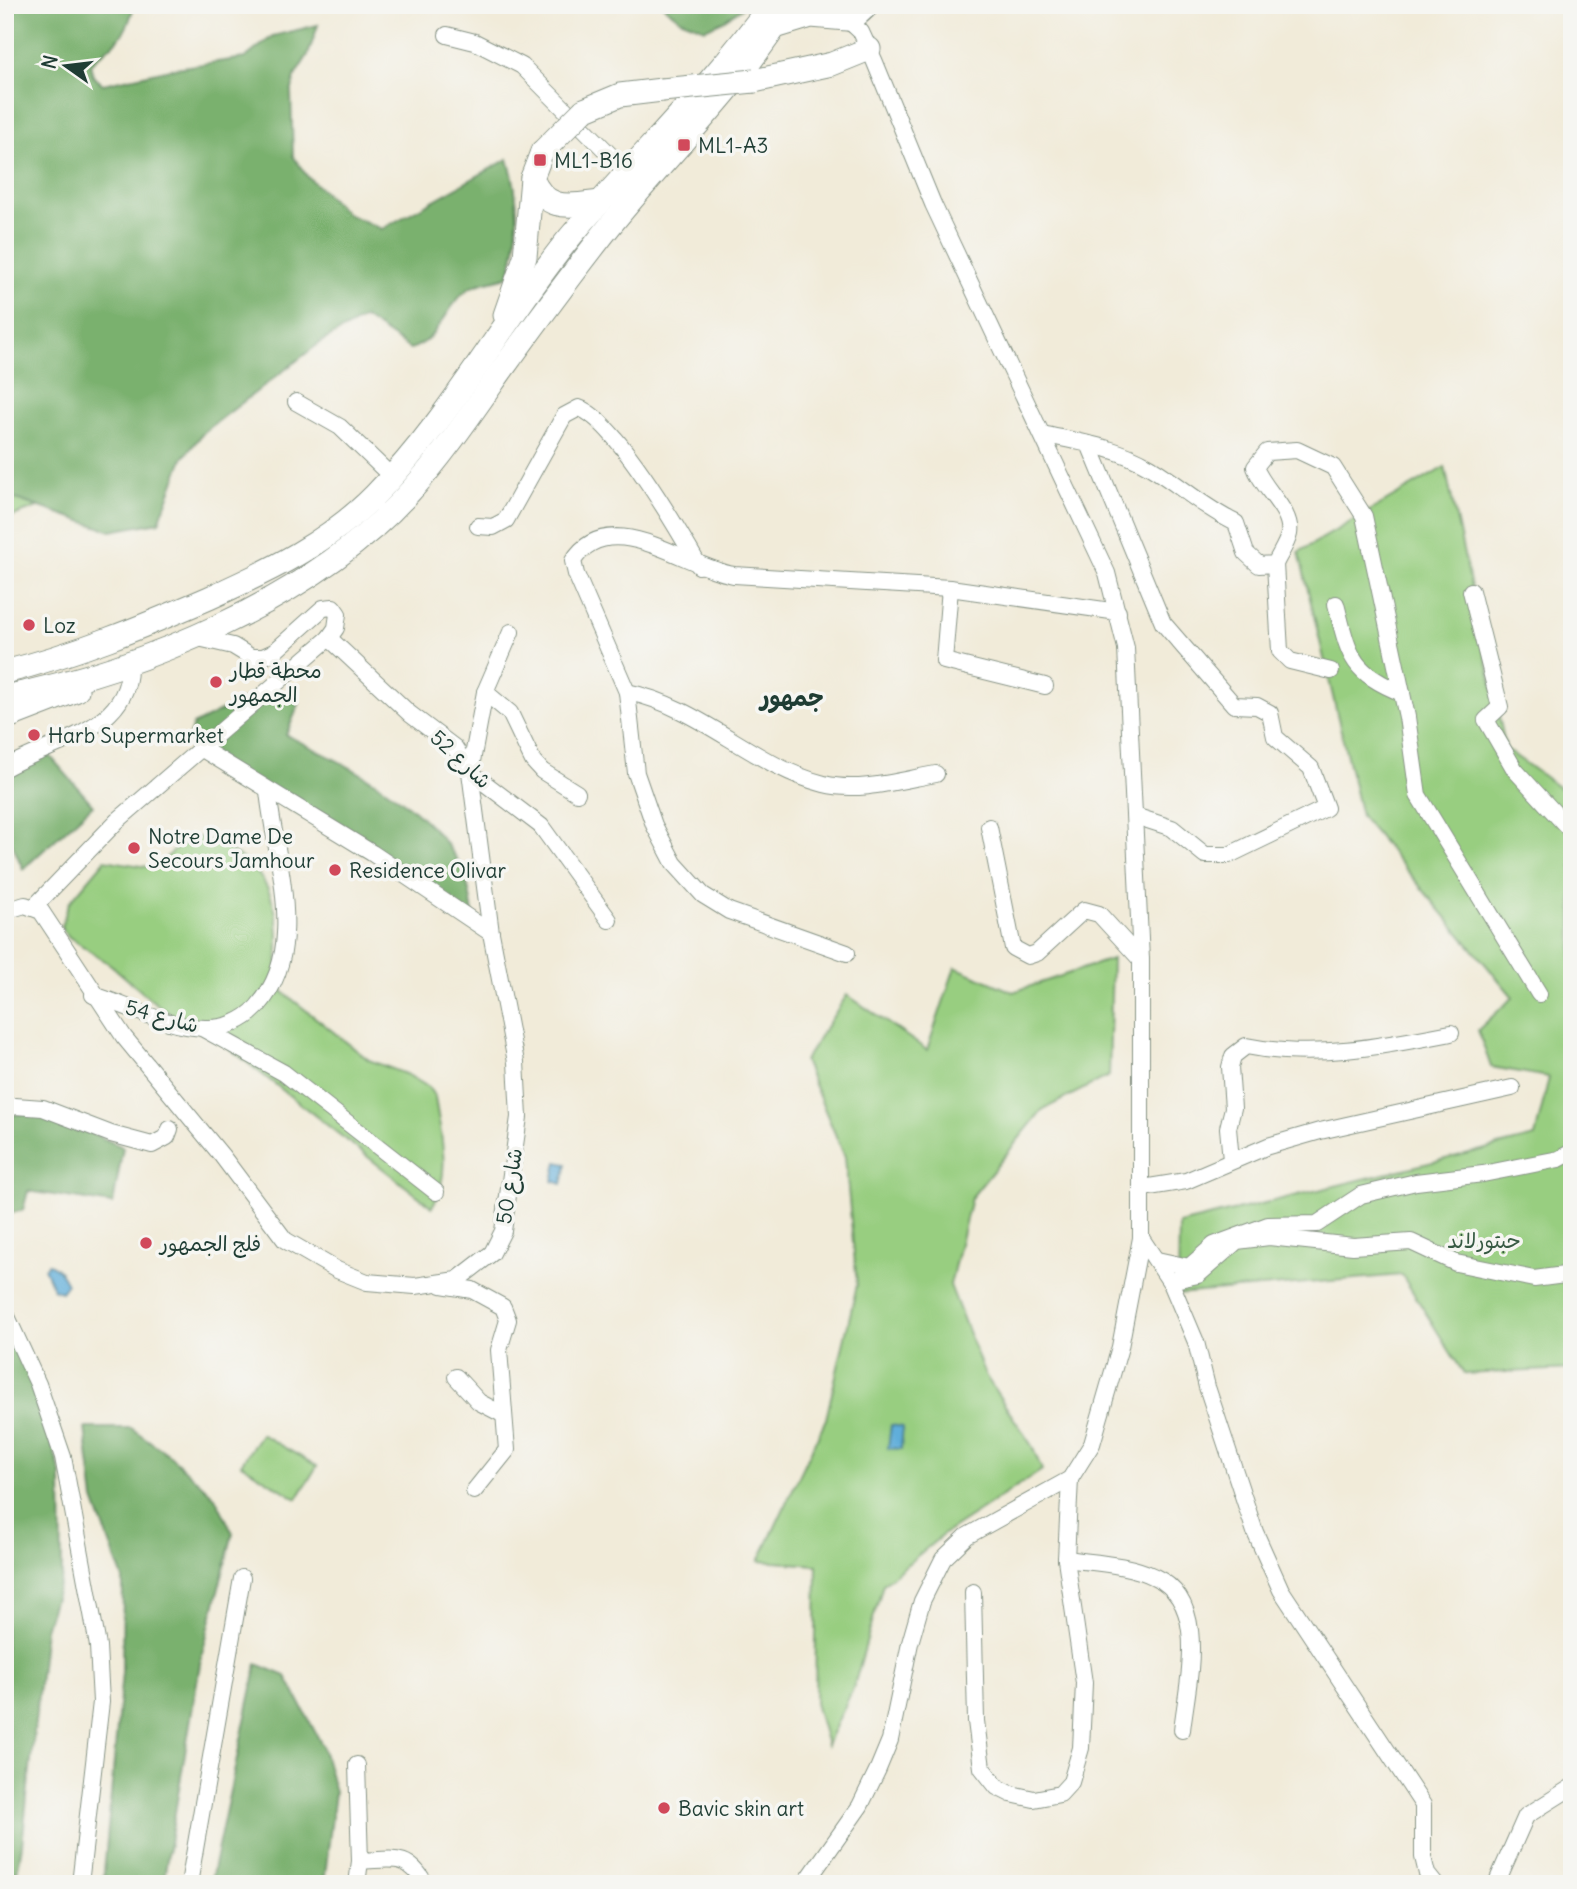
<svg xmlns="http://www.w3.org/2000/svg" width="1577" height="1889" viewBox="0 0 1577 1889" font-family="Delius,'Playpen Sans Arabic',sans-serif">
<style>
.green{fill:#98ce80;stroke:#5c865a;stroke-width:2}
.forest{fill:#7ab16e;stroke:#4c7751;stroke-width:2}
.water{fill:#61aeda;stroke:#407687;stroke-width:2}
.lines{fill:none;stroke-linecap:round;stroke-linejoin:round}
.minor-casing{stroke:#889486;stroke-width:18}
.major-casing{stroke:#889486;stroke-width:22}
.highway-casing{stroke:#889486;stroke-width:25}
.minor{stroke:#fff;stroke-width:16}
.major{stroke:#fff;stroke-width:19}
.highway{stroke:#fff;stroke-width:23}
.highway-bridge-casing{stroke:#889486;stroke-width:25;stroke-linecap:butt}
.highway-bridge{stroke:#fff;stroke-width:23}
.poi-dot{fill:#d1495b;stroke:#f6f6f2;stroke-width:2.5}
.labels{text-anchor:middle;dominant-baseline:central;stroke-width:7;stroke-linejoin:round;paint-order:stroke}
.poi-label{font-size:21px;fill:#1f3d34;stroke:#f6f6f2;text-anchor:start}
.street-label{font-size:21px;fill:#1f3d34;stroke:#f6f6f2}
.park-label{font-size:21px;fill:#375a43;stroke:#f6f6f2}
.quarter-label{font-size:24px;font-weight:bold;fill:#1f3d34;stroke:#f6f6f2}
</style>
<rect width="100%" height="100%" fill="#f6f6f2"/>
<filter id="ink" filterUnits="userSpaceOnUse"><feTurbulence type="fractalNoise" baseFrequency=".0143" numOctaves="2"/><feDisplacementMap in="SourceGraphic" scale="14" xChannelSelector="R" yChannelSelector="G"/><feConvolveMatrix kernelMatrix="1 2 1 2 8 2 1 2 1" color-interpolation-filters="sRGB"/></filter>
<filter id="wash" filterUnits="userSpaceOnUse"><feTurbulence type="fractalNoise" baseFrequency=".00686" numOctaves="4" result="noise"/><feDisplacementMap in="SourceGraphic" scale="28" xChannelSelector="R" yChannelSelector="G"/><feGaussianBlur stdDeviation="1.57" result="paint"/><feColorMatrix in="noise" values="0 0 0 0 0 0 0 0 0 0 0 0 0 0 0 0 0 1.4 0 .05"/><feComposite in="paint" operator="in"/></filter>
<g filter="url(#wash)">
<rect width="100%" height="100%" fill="#f1ebd9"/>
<g class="green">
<polygon points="1445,467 1506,749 1572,797 1572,1369 1464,1374 1402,1275 1178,1294 1179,1224 1535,1137 1549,1077 1491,1067 1478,1030 1513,997 1361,816 1299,552"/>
<polygon points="5,495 38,507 5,519"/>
<path d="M 199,837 C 254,856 279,885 278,944 C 278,961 275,977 283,992 L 369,1060 L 408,1075 L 428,1087 L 435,1097 C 440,1133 453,1173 432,1207 L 217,1039 L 175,1017 L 150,999 L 111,965 L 69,937 L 61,927 L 69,903 L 105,860 L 154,868 L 176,849 Z"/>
<polygon points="1112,959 1109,1076 1042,1110 971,1198 950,1285 985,1375 1032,1446 1042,1470 944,1534 883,1584 854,1686 827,1745 815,1703 817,1565 759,1561 826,1419 857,1285 845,1157 804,1061 847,995 927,1050 955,967 1013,992"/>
<polygon points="261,1434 317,1466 297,1499 241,1464"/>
</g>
<g class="forest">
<path d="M 5,5 L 134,5 C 126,40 114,42 90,64 L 93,76 L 103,84 L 175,68 L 245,58 L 273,36 L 318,25 L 308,55 L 296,74 L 291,93 L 293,156 L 307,176 L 347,214 L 382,229 L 508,159 C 520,196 520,239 509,276 C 495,282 478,281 467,290 C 445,307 439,341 410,349 L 364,318 L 321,342 L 204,432 L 183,458 L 159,522 L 111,531 L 10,497 L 5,495 Z"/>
<polygon points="662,5 746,5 723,21 705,29 680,19"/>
<path d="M 264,689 L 299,704 L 286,735 C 352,767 424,801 461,866 C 469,881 471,903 474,919 L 191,750 L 189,737 L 193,725 Z"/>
<polygon points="43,748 93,805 23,869 5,828 5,781"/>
<polygon points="25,1113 52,1116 123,1147 113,1204 28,1191 23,1210 5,1215 5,1116"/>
<polygon points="5,1321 22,1345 61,1474 62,1576 45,1629 22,1845 15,1884 5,1884"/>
<polygon points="85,1428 131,1428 168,1454 215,1497 233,1533 201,1658 163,1884 103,1884 122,1672 123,1579 94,1500"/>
<polygon points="257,1664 286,1676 322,1745 335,1792 324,1884 210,1884"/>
</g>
<g class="water">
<polygon points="557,1162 567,1164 562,1184 553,1181"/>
<path d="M 48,1264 C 59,1267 62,1275 67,1284 L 61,1292 L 53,1289 L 44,1268 Z"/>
<polygon points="891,1425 903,1427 901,1449 888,1448"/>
</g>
</g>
<g filter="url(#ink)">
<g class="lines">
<defs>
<g id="minor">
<polyline points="447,35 475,42 522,66 627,172"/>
<polyline points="296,402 340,427 392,477"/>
<path d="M 1042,434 C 1079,442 1117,447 1150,467 C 1180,485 1204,508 1236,523 L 1246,553 L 1259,565 L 1275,564 C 1279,555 1287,544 1289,534 C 1293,511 1263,490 1255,467 L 1267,452 L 1297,450 L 1333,467 L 1364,516 L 1407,717 L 1418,795 L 1539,994"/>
<polyline points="1089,444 1163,623 1234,705 1257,706 1270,713 1275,737 1311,768 1326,808 1229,855 1205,855 1172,828 1135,816"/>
<path d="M 478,526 L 493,527 L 506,520 L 564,416 L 579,408 C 615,420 679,531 699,566"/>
<polyline points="1275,564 1280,651 1290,661 1331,671"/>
<polyline points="950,588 944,661 1045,686"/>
<polyline points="1471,591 1500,707 1486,720 1515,770 1572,832"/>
<path d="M 1336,604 C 1349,655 1350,672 1402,693"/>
<polyline points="329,638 410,714 455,748 470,772 541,826 609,920"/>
<polyline points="485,692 510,713 533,761 542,771 577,793"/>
<path d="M 627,692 C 700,706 753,766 824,784 C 859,793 901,780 936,774"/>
<polyline points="199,747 372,853 491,933"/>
<path d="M 5,768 C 52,741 131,730 129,665"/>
<polyline points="989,827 1013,948 1028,956 1037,953 1084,910 1099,914 1141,960"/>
<polyline points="35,906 117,821 329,638 336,628 338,614 333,607 323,608 274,652 263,657 251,657 233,646 194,637"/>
<polyline points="5,911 25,905 41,911 124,1037 222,1156 285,1240 337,1270 367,1282 415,1286 457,1280 492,1253 503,1231 519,1117 516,1062 491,933 470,772 485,692 511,632"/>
<path d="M 847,953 L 729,911 L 703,895 L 674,863 L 654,825 L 636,773 L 627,692 L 576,574 L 573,561 C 609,503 687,568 734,575 L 950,588 L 1118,612"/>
<path d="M 93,995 C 130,1006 166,1027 205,1028 C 225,1029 244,1021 257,1007 C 309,949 275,860 268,791"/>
<polyline points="202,1028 284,1073 436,1192"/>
<polyline points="5,1110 15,1106 43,1108 111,1134 152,1145 167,1137 170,1129"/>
<path d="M 1231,1160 L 1228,1128 L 1233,1108 L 1230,1067 L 1233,1056 L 1246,1046 C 1314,1060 1384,1046 1451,1033"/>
<polyline points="1143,1188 1186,1181 1268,1146 1320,1131 1512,1088"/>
<polyline points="1141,1238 1171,1283 1196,1342 1207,1387 1255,1532 1281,1590 1423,1805 1423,1857 1427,1874 1435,1884"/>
<polyline points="1157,1260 1189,1267 1214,1245 1268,1225 1317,1224 1361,1195 1416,1182 1483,1174 1559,1159 1572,1152"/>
<polyline points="1170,1281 1198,1275 1237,1241 1269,1237 1353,1246 1411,1242 1456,1263 1534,1279 1572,1274"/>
<polyline points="442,1285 472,1290 503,1307 508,1320 499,1350 507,1450 474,1491"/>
<polyline points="5,1312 38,1384 63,1457 98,1646 101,1702 80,1884"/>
<polyline points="456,1377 479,1402 504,1415"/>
<path d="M 1066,1559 C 1094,1563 1129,1564 1155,1577 C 1210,1602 1187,1683 1182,1730"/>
<polyline points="973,1592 976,1721 982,1768 997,1787 1011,1794 1034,1799 1060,1794 1071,1782 1081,1748 1084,1683 1066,1559 1070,1479"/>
<path d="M 360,1861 C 391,1860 408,1852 425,1884"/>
<polyline points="189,1884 242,1578"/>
<polyline points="357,1884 360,1861 357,1765"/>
<polyline points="805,1884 860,1806 878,1769 890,1740 910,1643 922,1601 943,1559 967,1536 1070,1479 1092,1444 1120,1347 1141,1238 1141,960 1126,648 1107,573 933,204 874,60 861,32 847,19"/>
<polyline points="1496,1884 1526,1816 1572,1787"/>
</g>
<polyline id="major" points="852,22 870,5"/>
<g id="highway">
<polyline points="775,27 811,16 847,19"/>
<polyline points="754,81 832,64 869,49"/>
<polyline points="584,110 620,95 662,90"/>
<path d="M 532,178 C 546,212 568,206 600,202"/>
<polyline points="505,315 525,257 532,178 542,152"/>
<path d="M 5,672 C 76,654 142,627 209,598 C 269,571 328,543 375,495 C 449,420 500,325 566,242 C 632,162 709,90 770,5"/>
<path d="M 5,697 C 142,669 310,600 406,496 C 442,457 471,414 501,371 C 535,324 569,278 605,232 C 665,156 738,89 789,5"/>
<polyline points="5,718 77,690"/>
</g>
</defs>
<use href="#minor" class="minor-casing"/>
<use href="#major" class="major-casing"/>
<use href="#highway" class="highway-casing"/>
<use href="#minor" class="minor"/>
<use href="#major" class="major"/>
<use href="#highway" class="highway"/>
<defs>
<g id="highway-bridge">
<polyline points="662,90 754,81"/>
<polyline points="542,152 584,110"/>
</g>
</defs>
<use href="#highway-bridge" class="highway-bridge-casing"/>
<use href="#highway-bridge" class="highway-bridge"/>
</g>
</g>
<g class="poi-dot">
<rect x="677" y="138" width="14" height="14" rx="3.5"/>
<rect x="533" y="153" width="14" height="14" rx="3.5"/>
<circle cx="29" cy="625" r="7"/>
<circle cx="216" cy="682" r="7"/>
<circle cx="34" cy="735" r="7"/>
<circle cx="134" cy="848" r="7"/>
<circle cx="335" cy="870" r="7"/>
<circle cx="146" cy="1243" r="7"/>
<circle cx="664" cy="1808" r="7"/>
</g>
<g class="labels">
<g class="poi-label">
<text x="698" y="145">ML1-A3</text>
<text x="554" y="160">ML1-B16</text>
<text x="43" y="625">Loz</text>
<text x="230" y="670">محطة قطار<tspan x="230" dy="24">الجمهور</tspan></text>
<text x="48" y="735">Harb Supermarket</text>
<text x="148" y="836">Notre Dame De<tspan x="148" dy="24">Secours Jamhour</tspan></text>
<text x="349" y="870">Residence Olivar</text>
<text x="160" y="1243">فلج الجمهور</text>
<text x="678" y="1808">Bavic skin art</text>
</g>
<g class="street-label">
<text transform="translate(461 759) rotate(43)">شارع 52</text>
<text transform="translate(162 1016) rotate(15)">شارع 54</text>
<text transform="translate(509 1186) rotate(-81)">شارع 50</text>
</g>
<g class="park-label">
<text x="1484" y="1240">حبتورلاند</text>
</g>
<g class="quarter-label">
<text x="792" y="697">جمهور</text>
</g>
</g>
<rect width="1577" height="1889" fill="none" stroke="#f6f6f2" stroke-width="28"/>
<g transform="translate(66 66) rotate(284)" stroke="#f6f6f2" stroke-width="5" paint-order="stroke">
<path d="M0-5L12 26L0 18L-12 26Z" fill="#1f3d34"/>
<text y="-10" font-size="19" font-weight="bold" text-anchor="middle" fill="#1f3d34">N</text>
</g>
</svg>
